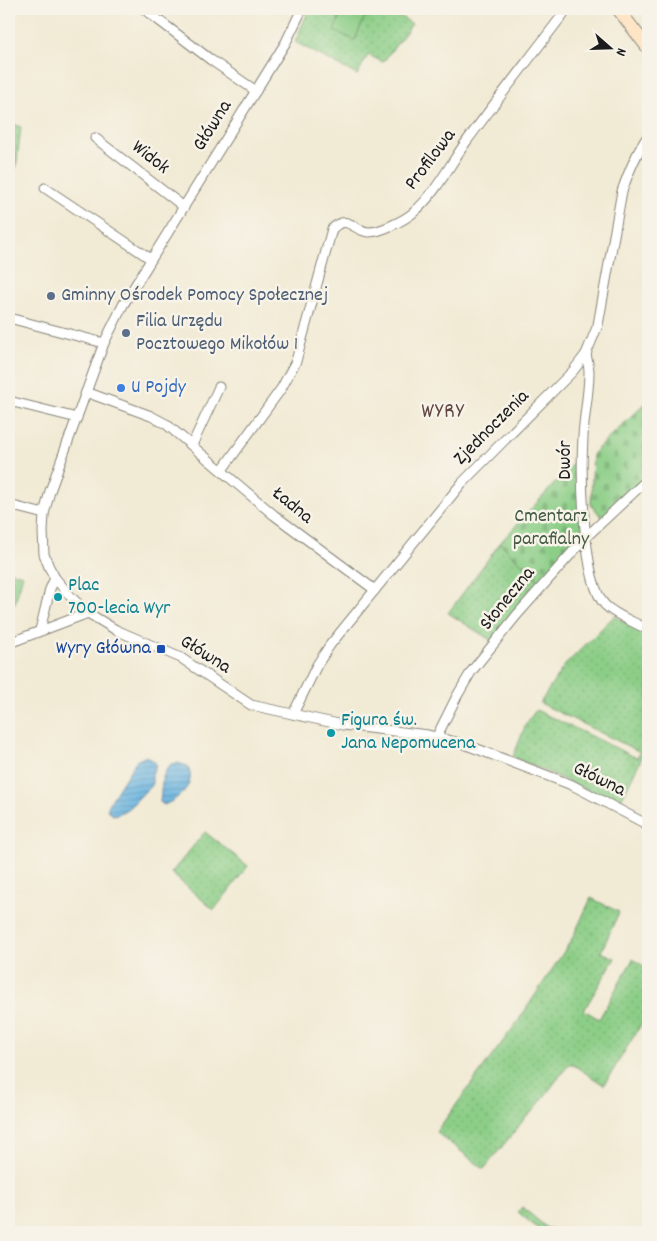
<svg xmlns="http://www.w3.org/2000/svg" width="657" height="1241" viewBox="0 0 657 1241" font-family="Dekko,sans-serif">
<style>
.grass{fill:url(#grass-dots);stroke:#547552}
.cemetery{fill:url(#cemetery-stones);stroke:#547552}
.pitch{fill:#8cce87;stroke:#547552}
.water{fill:url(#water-rules);stroke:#42687e}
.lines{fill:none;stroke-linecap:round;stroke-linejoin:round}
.street-casing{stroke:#868378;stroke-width:11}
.secondary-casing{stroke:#868378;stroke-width:14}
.street{stroke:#fff;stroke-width:9}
.secondary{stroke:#fde5c5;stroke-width:12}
.service-dot{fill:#5c6f8a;stroke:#f7f3e8;stroke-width:2}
.shop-dot{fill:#3f7fe0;stroke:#f7f3e8;stroke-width:2}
.culture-dot{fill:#0f9aa8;stroke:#f7f3e8;stroke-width:2}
.transit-dot{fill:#1a4fb4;stroke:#f7f3e8;stroke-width:2}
.labels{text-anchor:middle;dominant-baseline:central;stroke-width:5;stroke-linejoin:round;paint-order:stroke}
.street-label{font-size:20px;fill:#1c1c1c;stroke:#f7f3e8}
.service-label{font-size:20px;fill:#4e5e75;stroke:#f7f3e8;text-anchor:start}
.shop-label{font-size:20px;fill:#366cbe;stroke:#f7f3e8;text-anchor:start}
.park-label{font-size:20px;fill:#435a41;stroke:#f7f3e8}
.culture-label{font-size:20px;fill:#0d838f;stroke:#f7f3e8;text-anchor:start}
.transit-label{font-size:20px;fill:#164399;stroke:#f7f3e8;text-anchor:end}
.quarter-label{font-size:22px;letter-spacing:1px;fill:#604643;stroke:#f7f3e8}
</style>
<defs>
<pattern id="grass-dots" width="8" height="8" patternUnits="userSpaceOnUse" patternTransform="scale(1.25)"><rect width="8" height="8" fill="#8cce87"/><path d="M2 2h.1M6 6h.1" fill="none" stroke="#78b074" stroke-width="1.8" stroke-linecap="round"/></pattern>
<pattern id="cemetery-stones" width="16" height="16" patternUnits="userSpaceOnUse" patternTransform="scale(1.25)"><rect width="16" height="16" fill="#8cce87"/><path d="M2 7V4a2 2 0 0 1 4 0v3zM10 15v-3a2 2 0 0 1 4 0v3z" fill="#78b074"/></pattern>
<pattern id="water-rules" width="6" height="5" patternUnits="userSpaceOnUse" patternTransform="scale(1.25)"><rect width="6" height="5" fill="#67b3e0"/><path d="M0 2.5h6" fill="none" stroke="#5491b5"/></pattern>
</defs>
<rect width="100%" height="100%" fill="#f7f3e8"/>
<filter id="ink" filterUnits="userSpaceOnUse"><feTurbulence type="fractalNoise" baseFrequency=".02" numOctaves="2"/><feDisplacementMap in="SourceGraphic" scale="10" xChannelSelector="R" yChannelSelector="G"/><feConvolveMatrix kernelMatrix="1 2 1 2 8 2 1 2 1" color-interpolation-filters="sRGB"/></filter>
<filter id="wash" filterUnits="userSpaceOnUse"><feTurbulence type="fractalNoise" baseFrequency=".0096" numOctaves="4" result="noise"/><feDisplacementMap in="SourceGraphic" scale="20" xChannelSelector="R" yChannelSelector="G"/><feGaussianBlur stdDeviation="1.12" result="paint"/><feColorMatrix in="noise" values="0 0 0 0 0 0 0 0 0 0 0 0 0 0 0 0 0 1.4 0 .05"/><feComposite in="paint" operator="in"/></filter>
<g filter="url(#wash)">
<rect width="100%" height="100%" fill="#f1ead4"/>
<g class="grass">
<polygon points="309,9 390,9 412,24 383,62 368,55 357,75 295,42"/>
<polygon points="9,122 21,127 16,168 9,166"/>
<polygon points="500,543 540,582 492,641 448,613"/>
<polygon points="9,571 23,575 15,603 9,602"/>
<polygon points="614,616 648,634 648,745 619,804 513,757 526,724 536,710 637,758 640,752 540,703 564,666"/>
<polygon points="205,832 248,866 214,910 171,873"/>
<polygon points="591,898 619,912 601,952 615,958 584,1010 599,1019 633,959 648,969 648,1013 604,1085 572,1064 569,1064 534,1110 526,1117 484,1169 436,1132 518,1021 565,950 573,937"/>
<polygon points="522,1207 547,1228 559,1232 542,1232 518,1212"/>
</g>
<g class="cemetery">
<polygon points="648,401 648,474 602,517 591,505 593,453"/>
<polygon points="579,457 582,537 540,582 500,543"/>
</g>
<polygon class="pitch" points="343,9 368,9 355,40 334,31"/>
<g class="water">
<path d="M 146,756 L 154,761 L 156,765 L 152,774 L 152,785 C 138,796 131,812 113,815 L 107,810 L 110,802 L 136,761 Z"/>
<path d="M 178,763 L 187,766 C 198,783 179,799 164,805 L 160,802 C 162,787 160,775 171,764 Z"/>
</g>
</g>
<g filter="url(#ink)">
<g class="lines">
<defs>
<g id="street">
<polyline points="144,9 211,60 256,91"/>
<polyline points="302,9 286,42 123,305 104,343 50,491 44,514 43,531 44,554 49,567 55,578 71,597 88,613 116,630 181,658 251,705 343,725 428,735 464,744 572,785 648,825"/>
<polyline points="95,138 184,207"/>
<polyline points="45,188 151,259"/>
<polyline points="9,318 104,343"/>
<path d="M 586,354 C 587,360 589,366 589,372 C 589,394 584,415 583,437 C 581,471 582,581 605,605 C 616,616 635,622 648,630"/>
<polyline points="86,392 151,416 166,424 274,515 375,590"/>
<polyline points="9,401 77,418"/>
<polyline points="192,445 219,387"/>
<path d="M 222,470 L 281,389 L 296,361 L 332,229 C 348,213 353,231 369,232 C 381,232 405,220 414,212 C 436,193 449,166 466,142 C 499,97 534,53 567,9"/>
<polyline points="9,505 44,514"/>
<polyline points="40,630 50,589 55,578"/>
<polyline points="9,643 88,613"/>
<path d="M 293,714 L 317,665 L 330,645 L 462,483 L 573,371 L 586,354 L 598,325 L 622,191 C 629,171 636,153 648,136"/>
<polyline points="437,736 457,696 471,672 516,616 585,538 648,479"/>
</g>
<polyline id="secondary" points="618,9 648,48"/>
</defs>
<use href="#street" class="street-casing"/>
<use href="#secondary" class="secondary-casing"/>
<use href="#street" class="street"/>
<use href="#secondary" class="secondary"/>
</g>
</g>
<g class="service-dot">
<circle cx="51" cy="296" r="5"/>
<circle cx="126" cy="333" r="5"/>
</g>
<circle class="shop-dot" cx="121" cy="388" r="5"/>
<g class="culture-dot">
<circle cx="58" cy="597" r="5"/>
<circle cx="331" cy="733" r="5"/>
</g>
<rect class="transit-dot" x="156" y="644" width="10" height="10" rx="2.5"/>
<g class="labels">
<g class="street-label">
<text transform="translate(213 126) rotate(-58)">Główna</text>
<text transform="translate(150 158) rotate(38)">Widok</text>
<text transform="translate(431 160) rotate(-53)">Profilowa</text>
<text transform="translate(492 428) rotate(-45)">Zjednoczenia</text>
<text transform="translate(566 460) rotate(-90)">Dwór</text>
<text transform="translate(292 506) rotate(39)">Ładna</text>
<text transform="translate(508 599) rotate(-51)">Słoneczna</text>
<text transform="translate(205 655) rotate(32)">Główna</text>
<text transform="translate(599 780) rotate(26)">Główna</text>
</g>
<g class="service-label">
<text x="61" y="296">Gminny Ośrodek Pomocy Społecznej</text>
<text x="136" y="322">Filia Urzędu<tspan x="136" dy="23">Pocztowego Mikołów 1</tspan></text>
</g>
<g class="shop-label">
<text x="131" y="388">U Pojdy</text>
</g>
<g class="park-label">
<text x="551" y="517">Cmentarz<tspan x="551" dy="23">parafialny</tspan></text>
</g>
<g class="culture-label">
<text x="68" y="586">Plac<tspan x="68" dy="23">700-lecia Wyr</tspan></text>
<text x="341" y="721">Figura św.<tspan x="341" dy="23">Jana Nepomucena</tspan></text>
</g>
<g class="transit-label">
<text x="151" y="649">Wyry Główna</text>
</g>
<g class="quarter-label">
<text x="443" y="412">WYRY</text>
</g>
</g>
<rect width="657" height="1241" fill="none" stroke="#f7f3e8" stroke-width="30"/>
<g transform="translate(610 48) rotate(110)" stroke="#f7f3e8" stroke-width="4" paint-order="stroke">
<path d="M0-4L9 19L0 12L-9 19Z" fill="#1c1c1c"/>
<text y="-8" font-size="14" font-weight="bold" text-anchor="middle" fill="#1c1c1c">N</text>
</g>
</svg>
